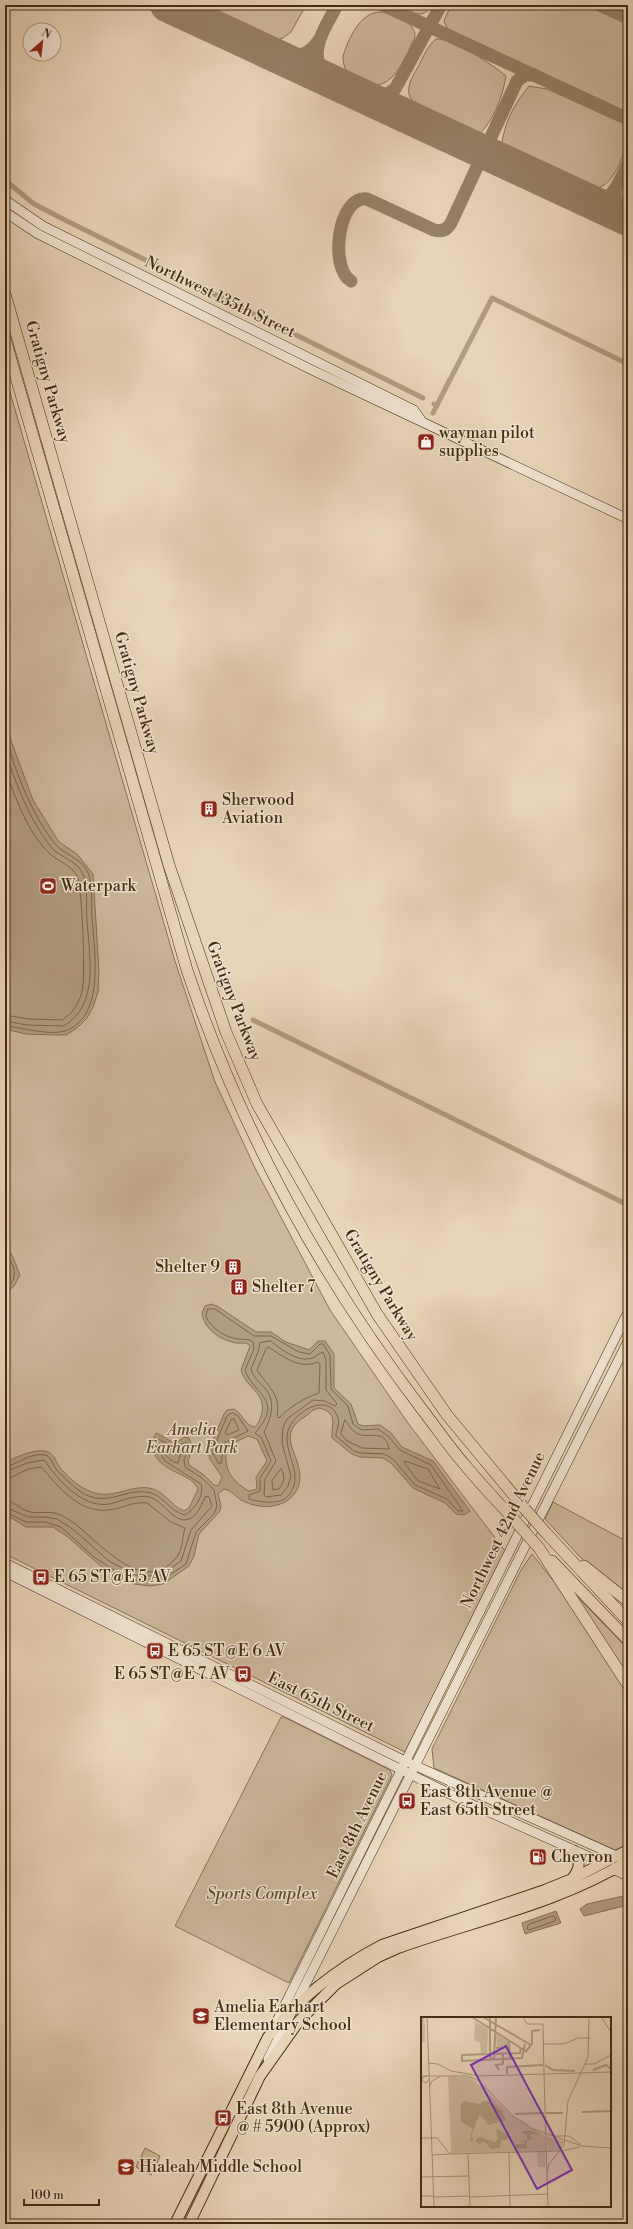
<svg xmlns="http://www.w3.org/2000/svg" width="633" height="2229" viewBox="0 0 633 2229" font-family="'Libre Bodoni',serif">
<style>
.green{fill:#ccb89b;stroke:#877356}
.water{fill:#b09c7e;stroke:#847052;fill-rule:evenodd}
.lines{fill:none;stroke-linecap:round;stroke-linejoin:round}
.shore{stroke:#796547;stroke-width:1}
.canal{stroke:#b09c7e;stroke-width:5}
.taxiway{stroke:#958164;stroke-width:13}
.runway{stroke:#958164;stroke-width:34}
.secondary-casing{stroke:#422e10;stroke-width:10}
.primary-casing{stroke:#422e10;stroke-width:12}
.highway-casing{stroke:#422e10;stroke-width:12}
.secondary{stroke:#f0e3d0;stroke-width:9}
.primary{stroke:#e8d4b7;stroke-width:10}
.highway{stroke:#e8d4b7;stroke-width:11}
.highway-bridge-casing{stroke:#422e10;stroke-width:12;stroke-linecap:butt}
.highway-bridge{stroke:#e8d4b7;stroke-width:11}
.labels{text-anchor:middle;dominant-baseline:central;stroke-width:3;stroke-linejoin:round;paint-order:stroke}
.street-label{font-size:16px;fill:#422e10;stroke:#f0e3d0}
.poi-label{font-size:16px;fill:#422e10;stroke:#f0e3d0;text-anchor:start}
.park-label{font-size:16px;font-style:italic;fill:#5e4a2c;stroke:#f0e3d0}
.inset-river{fill:none;stroke:#b09c7e;stroke-width:2}
.inset-road{fill:none;stroke:#a69274;stroke-width:1}
.view{fill:#7b2cbf;fill-opacity:0.15;stroke:#7b2cbf;stroke-width:2}
.inset-edge{fill:none;stroke:#422e10;stroke-width:2}
</style>
<rect width="100%" height="100%" fill="#e8d4b7"/>
<filter id="stains"><feTurbulence type="fractalNoise" baseFrequency=".005" numOctaves="4"/><feColorMatrix values="0 0 0 0 .2 0 0 0 0 .09 0 0 0 0 .02 0 0 0 .5 -.17"/></filter>
<radialGradient id="worn" r=".72"><stop offset=".6" stop-color="#630" stop-opacity="0"/><stop offset="1" stop-color="#630" stop-opacity=".3"/></radialGradient>
<g class="green">
<polygon points="194,5 306,5 291,32 283,38 276,40 263,38"/>
<path d="M 396,5 L 432,5 C 423,22 409,11 396,5 Z"/>
<polygon points="451,5 586,5 628,24 628,113 452,31 447,28 444,21"/>
<path d="M 380,12 C 393,13 416,22 415,37 C 402,63 392,97 357,81 C 347,77 343,67 343,56 C 348,40 360,12 380,12 Z"/>
<path d="M 436,39 C 453,38 493,65 506,76 C 502,99 494,119 478,136 C 461,133 412,111 409,94 C 407,83 415,73 419,65 C 424,56 428,45 436,39 Z"/>
<path d="M 529,86 L 547,89 L 627,125 C 631,140 618,176 604,185 C 599,189 592,189 586,188 L 501,148 C 505,122 512,107 529,86 Z"/>
<path d="M 628,183 L 628,207 C 618,200 624,192 628,183 Z"/>
<polygon points="5,375 174,958 215,1082 256,1170 330,1310 408,1423 505,1551 405,1752 5,1554"/>
<polygon points="553,1502 628,1542 628,1597 580,1557 545,1519"/>
<polygon points="532,1554 560,1589 628,1690 628,1846 617,1851 434,1768 432,1749 521,1570"/>
<polygon points="567,1586 628,1649 628,1681"/>
<polygon points="281,1717 284,1717 390,1770 392,1775 289,1983 175,1926"/>
<polygon points="145,2148 160,2156 156,2165 141,2157"/>
<polygon points="140,2158 155,2166 151,2175 136,2167"/>
</g>
<g class="water">
<polygon points="5,674 9,693 8,722 10,738 33,800 59,842 77,854 93,874 99,971 98,992 93,1007 87,1018 77,1028 66,1035 55,1035 26,1034 5,1029"/>
<polygon points="5,1247 12,1255 20,1275 14,1286 5,1293"/>
<path d="M 211,1304 L 217,1306 L 256,1332 L 271,1332 L 286,1342 L 309,1350 L 318,1341 L 325,1341 L 334,1354 L 334,1388 L 351,1404 L 358,1424 L 363,1426 L 380,1425 L 391,1433 L 402,1447 L 433,1461 L 470,1511 L 464,1515 L 456,1514 L 445,1503 L 413,1488 L 391,1463 L 383,1458 L 360,1457 L 352,1454 L 332,1438 C 331,1424 339,1413 319,1408 C 313,1409 310,1413 306,1416 C 275,1434 299,1452 300,1476 C 300,1499 279,1509 259,1506 C 253,1505 246,1503 241,1500 C 234,1495 232,1491 224,1489 L 218,1494 L 221,1505 L 220,1511 L 199,1534 L 194,1556 L 189,1566 L 163,1584 L 150,1586 L 134,1584 L 104,1569 L 68,1537 L 53,1527 L 26,1527 L 5,1514 L 5,1464 C 13,1457 41,1446 50,1453 C 55,1456 56,1462 59,1466 C 66,1476 80,1488 92,1492 C 111,1500 130,1485 149,1488 C 164,1490 171,1506 184,1511 L 189,1508 L 198,1489 C 191,1471 155,1474 151,1443 L 156,1433 C 167,1437 173,1448 184,1437 L 189,1438 L 193,1448 L 188,1460 L 189,1465 L 204,1475 L 214,1485 L 218,1486 L 222,1477 L 210,1459 L 208,1452 L 224,1414 L 227,1410 L 234,1409 C 243,1414 244,1425 255,1427 C 259,1423 259,1421 261,1416 C 268,1393 247,1390 241,1370 L 250,1346 C 246,1341 241,1344 236,1343 C 220,1340 204,1329 202,1313 L 205,1306 ZM 248,1436 L 257,1439 L 267,1461 L 256,1477 L 257,1489 L 249,1491 C 230,1480 223,1468 227,1446 Z"/>
<polygon points="628,1895 628,1905 584,1916 580,1909 587,1904"/>
<polygon points="556,1911 561,1923 525,1934 522,1923"/>
</g>
<g class="lines">
<g class="shore">
<path d="M 5,729 C 10,762 34,820 56,845 C 66,856 84,859 89,875 C 93,887 91,904 92,917 C 94,950 106,1017 65,1031 C 49,1036 21,1027 5,1026"/>
<path d="M 5,751 C 16,784 29,819 51,847 C 60,858 80,861 84,877 C 88,890 86,906 87,920 C 89,956 100,1004 64,1026 L 27,1025 L 5,1021"/>
<path d="M 5,770 C 16,798 27,832 49,853 C 58,862 75,866 78,879 C 82,893 86,978 82,991 C 79,1004 73,1013 62,1020 L 28,1019 L 5,1015"/>
<path d="M 5,1253 C 15,1264 20,1279 5,1289"/>
<path d="M 208,1309 L 215,1309 L 254,1336 L 271,1336 L 299,1352 L 310,1354 L 320,1344 L 323,1344 L 330,1355 L 331,1389 L 348,1406 L 353,1424 L 362,1430 L 378,1429 L 388,1436 L 400,1450 L 431,1465 L 463,1511 L 458,1511 L 447,1499 L 415,1485 L 393,1459 L 384,1454 L 361,1453 L 354,1451 L 336,1436 C 336,1430 340,1424 338,1418 C 329,1389 288,1414 287,1436 C 286,1457 304,1476 289,1495 C 280,1506 260,1502 249,1499 L 249,1495 L 260,1491 L 260,1478 L 271,1461 L 261,1437 L 255,1433 C 285,1399 254,1396 245,1370 L 254,1349 L 253,1342 C 248,1338 244,1340 238,1339 C 226,1338 211,1328 206,1317 Z"/>
<path d="M 271,1341 C 280,1349 299,1363 312,1358 C 316,1357 319,1353 323,1352 L 326,1360 L 326,1390 L 337,1404 L 335,1406 L 325,1401 L 313,1400 L 287,1419 L 283,1427 L 282,1443 L 291,1476 L 288,1486 L 281,1495 L 266,1497 L 264,1495 L 265,1479 L 276,1461 L 264,1432 C 271,1418 277,1401 264,1387 C 259,1382 253,1377 251,1369 L 258,1352 L 260,1343 Z"/>
<path d="M 268,1347 C 283,1356 299,1370 318,1362 L 320,1364 L 319,1393 C 304,1398 291,1406 279,1418 L 277,1416 C 281,1394 268,1387 257,1370 L 266,1349 Z"/>
<polygon points="233,1413 238,1416 248,1431 224,1443 221,1463 219,1464 212,1452 227,1416"/>
<polygon points="234,1419 239,1430 227,1435 225,1433 231,1420"/>
<path d="M 345,1420 C 349,1425 351,1430 358,1434 C 370,1439 385,1428 389,1449 L 362,1448 L 347,1441 L 341,1434 Z"/>
<path d="M 166,1448 L 181,1452 L 178,1463 C 173,1463 165,1456 163,1450 Z"/>
<polygon points="405,1461 428,1469 440,1489 418,1481 405,1464"/>
<path d="M 5,1467 C 15,1466 30,1452 45,1455 C 51,1456 53,1465 56,1469 C 63,1477 73,1486 81,1492 C 106,1508 123,1489 146,1492 C 163,1493 169,1512 185,1515 C 194,1510 205,1495 201,1484 L 165,1461 L 155,1444 L 158,1439 L 175,1447 L 186,1442 L 189,1447 L 184,1460 L 185,1467 L 202,1478 L 214,1490 L 217,1506 L 214,1514 L 196,1532 L 186,1564 L 162,1580 L 135,1580 L 118,1573 L 94,1557 L 61,1527 L 45,1522 L 26,1522 L 5,1512"/>
<path d="M 281,1469 C 286,1476 284,1482 279,1489 L 273,1490 L 272,1481 Z"/>
<path d="M 5,1472 L 27,1463 L 44,1460 C 48,1463 49,1469 53,1472 C 66,1488 87,1508 110,1504 C 121,1501 137,1494 149,1497 C 165,1500 177,1532 195,1515 C 200,1510 202,1502 206,1496 L 209,1497 L 212,1506 L 191,1530 L 181,1561 L 161,1575 L 150,1576 L 136,1575 L 109,1561 L 74,1530 L 57,1519 L 45,1517 L 28,1517 L 5,1507"/>
<path d="M 5,1478 L 12,1477 L 28,1469 L 41,1467 C 58,1486 78,1513 108,1510 C 121,1509 134,1501 147,1503 L 171,1522 L 185,1528 C 182,1538 183,1550 176,1558 C 142,1600 94,1535 68,1519 C 50,1507 41,1516 27,1511 C 19,1508 14,1501 5,1501"/>
<polygon points="553,1916 556,1918 555,1921 529,1930 527,1929 528,1925"/>
</g>
<g class="canal">
<polyline points="5,180 34,204 65,220 423,398"/>
<polyline points="434,404 437,405 492,298 628,364"/>
<polyline points="433,413 437,405"/>
<polyline points="253,1020 628,1205"/>
</g>
<g class="taxiway">
<polyline points="172,5 178,10"/>
<path d="M 337,5 C 321,36 301,61 339,85"/>
<polyline points="383,5 628,119"/>
<polyline points="600,5 628,18"/>
<path d="M 274,55 C 293,59 308,57 319,40"/>
<polyline points="366,97 379,99 395,89 441,5"/>
<polyline points="616,188 614,204 623,217"/>
<path d="M 590,202 C 613,204 620,180 628,163"/>
<path d="M 351,281 C 329,268 338,195 367,199 L 434,230 C 441,232 447,230 451,223 L 517,81 L 525,75 L 535,75"/>
</g>
<polyline class="runway" points="167,5 628,219"/>
<defs>
<g id="secondary">
<polyline points="5,200 43,226 414,410 421,420"/>
<polyline points="5,212 38,234 312,370 628,519"/>
<polyline points="5,1563 405,1761 621,1858"/>
<polyline points="5,1572 460,1799 603,1863"/>
<polyline points="273,2029 628,1312"/>
<polyline points="268,2059 628,1341"/>
</g>
<g id="primary">
<path d="M 572,1879 C 580,1869 581,1861 574,1851"/>
<path d="M 175,2224 L 268,2037 C 299,1998 338,1968 382,1945 L 545,1890 L 572,1879 L 628,1850"/>
<path d="M 189,2224 L 260,2076 L 299,2021 L 336,1984 L 378,1957 L 398,1948 C 473,1921 560,1903 628,1861"/>
</g>
<g id="highway">
<polyline points="5,294 169,865 226,1032 257,1104 377,1314 447,1415 525,1509"/>
<path d="M 5,339 L 187,970 C 241,1131 319,1274 421,1408 C 436,1427 449,1447 465,1465 C 481,1485 500,1504 517,1523"/>
<polyline points="546,1533 628,1621"/>
<polyline points="539,1548 628,1685"/>
<polyline points="552,1561 628,1640"/>
<polyline points="584,1566 628,1601"/>
<polyline points="615,1869 628,1875"/>
</g>
</defs>
<use href="#secondary" class="secondary-casing"/>
<use href="#primary" class="primary-casing"/>
<use href="#highway" class="highway-casing"/>
<use href="#secondary" class="secondary"/>
<use href="#primary" class="primary"/>
<use href="#highway" class="highway"/>
<defs>
<g id="highway-bridge">
<polyline points="525,1509 546,1533"/>
<polyline points="517,1523 539,1548"/>
</g>
</defs>
<use href="#highway-bridge" class="highway-bridge-casing"/>
<use href="#highway-bridge" class="highway-bridge"/>
</g>
<defs>
<symbol id="shop-square" viewBox="-11 -11 22 22"><rect x="-9" y="-9" width="18" height="18" rx="4" fill="#8f2418" stroke="#f0e3d0"/><path d="M-5-2.5h2.3a2.7 3.5 0 0 1 5.4 0H5L5.5 6h-11ZM-1.5-2.5h3a1.5 2.3 0 0 0-3 0Z" fill="#fff"/></symbol>
<symbol id="building-square" viewBox="-11 -11 22 22"><rect x="-9" y="-9" width="18" height="18" rx="4" fill="#8f2418" stroke="#f0e3d0"/><path d="M-4-6H4V6H1V3H-1V6H-4ZM-2.5-4.3h1.7v1.8h-1.7ZM.8-4.3h1.7v1.8H.8ZM-2.5-1h1.7V.8h-1.7ZM.8-1h1.7V.8H.8Z" fill="#fff"/></symbol>
<symbol id="stadium-square" viewBox="-11 -11 22 22"><rect x="-9" y="-9" width="18" height="18" rx="4" fill="#8f2418" stroke="#f0e3d0"/><path d="M0-5a6.5 5 0 1 0 0 10a6.5 5 0 1 0 0-10ZM-3.5-1.8h7v3.6h-7Z" fill="#fff"/></symbol>
<symbol id="bus-square" viewBox="-11 -11 22 22"><rect x="-9" y="-9" width="18" height="18" rx="4" fill="#8f2418" stroke="#f0e3d0"/><path d="M-5-6H5V4H4V6H2V4H-2V6H-4V4H-5ZM-3.5-4V0h7V-4ZM-3.5 1.2v1.5H-2V1.2ZM2 1.2v1.5H3.5V1.2Z" fill="#fff"/></symbol>
<symbol id="fuel-square" viewBox="-11 -11 22 22"><rect x="-9" y="-9" width="18" height="18" rx="4" fill="#8f2418" stroke="#f0e3d0"/><path d="M-5.5-6h7V0h2V4h1.3V-2.5L3-4.5l.8-.8L6-3V5H2.5V1h-1V6h-7ZM-4.2-4.7v3.2H.2V-4.7Z" fill="#fff"/></symbol>
<symbol id="school-square" viewBox="-11 -11 22 22"><rect x="-9" y="-9" width="18" height="18" rx="4" fill="#8f2418" stroke="#f0e3d0"/><path d="M0-5L7-2L0 1L-7-2ZM-4 1L0 2.5L4 1V4Q0 6-4 4Z" fill="#fff"/></symbol>
</defs>
<g fill-rule="evenodd">
<use href="#shop-square" x="416" y="432" width="20" height="20"/>
<use href="#building-square" x="199" y="799" width="20" height="20"/>
<use href="#stadium-square" x="38" y="876" width="20" height="20"/>
<use href="#building-square" x="223" y="1257" width="20" height="20"/>
<use href="#building-square" x="229" y="1277" width="20" height="20"/>
<use href="#bus-square" x="31" y="1567" width="20" height="20"/>
<use href="#bus-square" x="145" y="1641" width="20" height="20"/>
<use href="#bus-square" x="233" y="1664" width="20" height="20"/>
<use href="#bus-square" x="397" y="1791" width="20" height="20"/>
<use href="#fuel-square" x="528" y="1847" width="20" height="20"/>
<use href="#school-square" x="191" y="2006" width="20" height="20"/>
<use href="#bus-square" x="213" y="2108" width="20" height="20"/>
<use href="#school-square" x="116" y="2157" width="20" height="20"/>
</g>
<g class="labels">
<g class="street-label">
<text transform="translate(220 297) rotate(26)">Northwest 135th Street</text>
<text transform="translate(48 382) rotate(74)">Gratigny Parkway</text>
<text transform="translate(137 693) rotate(74)">Gratigny Parkway</text>
<text transform="translate(234 1001) rotate(69)">Gratigny Parkway</text>
<text transform="translate(381 1285) rotate(59)">Gratigny Parkway</text>
<text transform="translate(503 1530) rotate(-64)">Northwest 42nd Avenue</text>
<text transform="translate(321 1702) rotate(26)">East 65th Street</text>
<text transform="translate(357 1825) rotate(-64)">East 8th Avenue</text>
</g>
<g class="poi-label">
<text x="439" y="433">wayman pilot<tspan x="439" dy="18">supplies</tspan></text>
<text x="222" y="800">Sherwood<tspan x="222" dy="18">Aviation</tspan></text>
<text x="61" y="886">Waterpark</text>
<text x="220" y="1267" text-anchor="end">Shelter 9</text>
<text x="252" y="1287">Shelter 7</text>
<text x="54" y="1577">E 65 ST@E 5 AV</text>
<text x="168" y="1651">E 65 ST@E 6 AV</text>
<text x="230" y="1674" text-anchor="end">E 65 ST@E 7 AV</text>
<text x="420" y="1792">East 8th Avenue @<tspan x="420" dy="18">East 65th Street</tspan></text>
<text x="551" y="1857">Chevron</text>
<text x="214" y="2007">Amelia Earhart<tspan x="214" dy="18">Elementary School</tspan></text>
<text x="236" y="2109">East 8th Avenue<tspan x="236" dy="18">@ # 5900 (Approx)</tspan></text>
<text x="139" y="2167">Hialeah Middle School</text>
</g>
<g class="park-label">
<text x="192" y="1430">Amelia<tspan x="192" dy="18">Earhart Park</tspan></text>
<text x="262" y="1894">Sports Complex</text>
</g>
</g>
<g transform="translate(421 2017)">
<rect width="190" height="190" fill="#e8d4b7"/>
<path d="M 0,0 L 3,0 L 4,10 L 4,25 L 1,26 ZM 54,4 L 67,12 L 66,36 L 60,36 L 59,25 L 53,24 ZM 75,17 L 88,25 L 88,29 L 76,30 ZM 27,60 L 50,60 L 88,96 L 124,119 L 125,134 L 30,136 ZM 126,119 L 143,124 L 139,133 L 127,134 ZM 116,135 L 124,135 L 125,150 L 117,150 Z" fill="#ccb89b"/>
<path d="M 43,84 L 57,87 L 63,84 L 69,84 L 81,94 L 85,103 L 67,108 L 61,99 L 58,99 L 51,116 L 52,124 L 49,125 L 51,111 L 40,105 L 40,87 ZM 75,112 L 89,118 L 85,123 L 80,123 L 79,131 L 70,132 L 63,124 L 58,127 L 54,124 L 58,120 L 74,125 L 77,122 ZM 108,113 L 121,118 L 109,117 L 111,123 L 106,124 L 106,131 L 94,132 L 95,127 L 105,127 L 101,123 L 106,124 L 106,118 L 100,115 Z" fill="#b09c7e"/>
<path class="inset-river" d="M 51,0 L 106,35M 62,0 L 110,28M 69,0 L 69,40 L 71,42M 88,24 L 89,41M 75,31 L 89,30M 105,34 L 111,27 L 111,14 L 119,13M 101,41 L 104,27M 73,42 L 75,0M 40,44 L 102,41M 41,44 L 41,38 L 99,36 L 100,31M 124,48 L 132,53 L 154,54M 78,53 L 75,48 L 82,47 L 82,36M 172,53 L 185,48 L 190,52M 86,57 L 86,50 L 122,48M 161,95 L 190,94M 125,96 L 142,96M 94,97 L 123,96"/>
<path class="inset-road" d="M 6,0 L 13,189M 102,0 L 106,7 L 122,7M 180,0 L 190,15M 122,7 L 123,57M 190,18 L 190,32M 122,27 L 143,27 L 157,21 L 169,21M 7,46 L 17,47 L 30,54 L 59,59 L 190,55M 164,47 L 173,47 L 190,38M 123,57 L 127,190M 0,59 L 48,59 L 58,64 L 92,99 L 112,112 L 161,129 L 190,131M 6,59 L 2,60 L 1,64 L 5,66 L 8,62M 9,69 L 11,64 L 20,59M 134,119 L 148,119 L 159,127M 0,121 L 16,121 L 29,137 L 140,134M 140,134 L 159,130M 88,135 L 89,190M 47,136 L 49,190M 11,138 L 28,137M 126,156 L 128,147 L 143,128 L 147,84 L 167,40 L 168,0M 0,160 L 48,159M 0,179 L 13,179M 13,180 L 49,179M 49,180 L 127,177"/>
<path class="view" d="M 85,29 L 151,153 L 116,172 L 50,48 Z"/>
<rect width="190" height="190" class="inset-edge"/>
</g>
<rect width="633" height="2229" fill="none" stroke="#e8d4b7" stroke-width="20"/>
<rect x="6" y="6" width="621" height="2217" fill="none" stroke="#422e10" stroke-width="2"/>
<rect x="10" y="10" width="613" height="2209" fill="none" stroke="#422e10"/>
<g transform="translate(42 42) rotate(28)"><circle r="19" fill="#f0e3d0" stroke="#aa9b83"/>
<path d="M0-3L7 15L0 10L-7 15Z" fill="#8f2418"/>
<text y="-6" font-size="11" font-weight="bold" text-anchor="middle" fill="#422e10">N</text>
</g>
<path d="M24 2199v6h75v-6" fill="none" stroke="#422e10" stroke-width="2"/>
<text x="30" y="2199" font-size="12" fill="#422e10" stroke="#f0e3d0" stroke-width="3" paint-order="stroke">100 m</text>
<rect width="100%" height="100%" filter="url(#stains)"/>
<rect width="100%" height="100%" fill="url(#worn)"/>
</svg>
